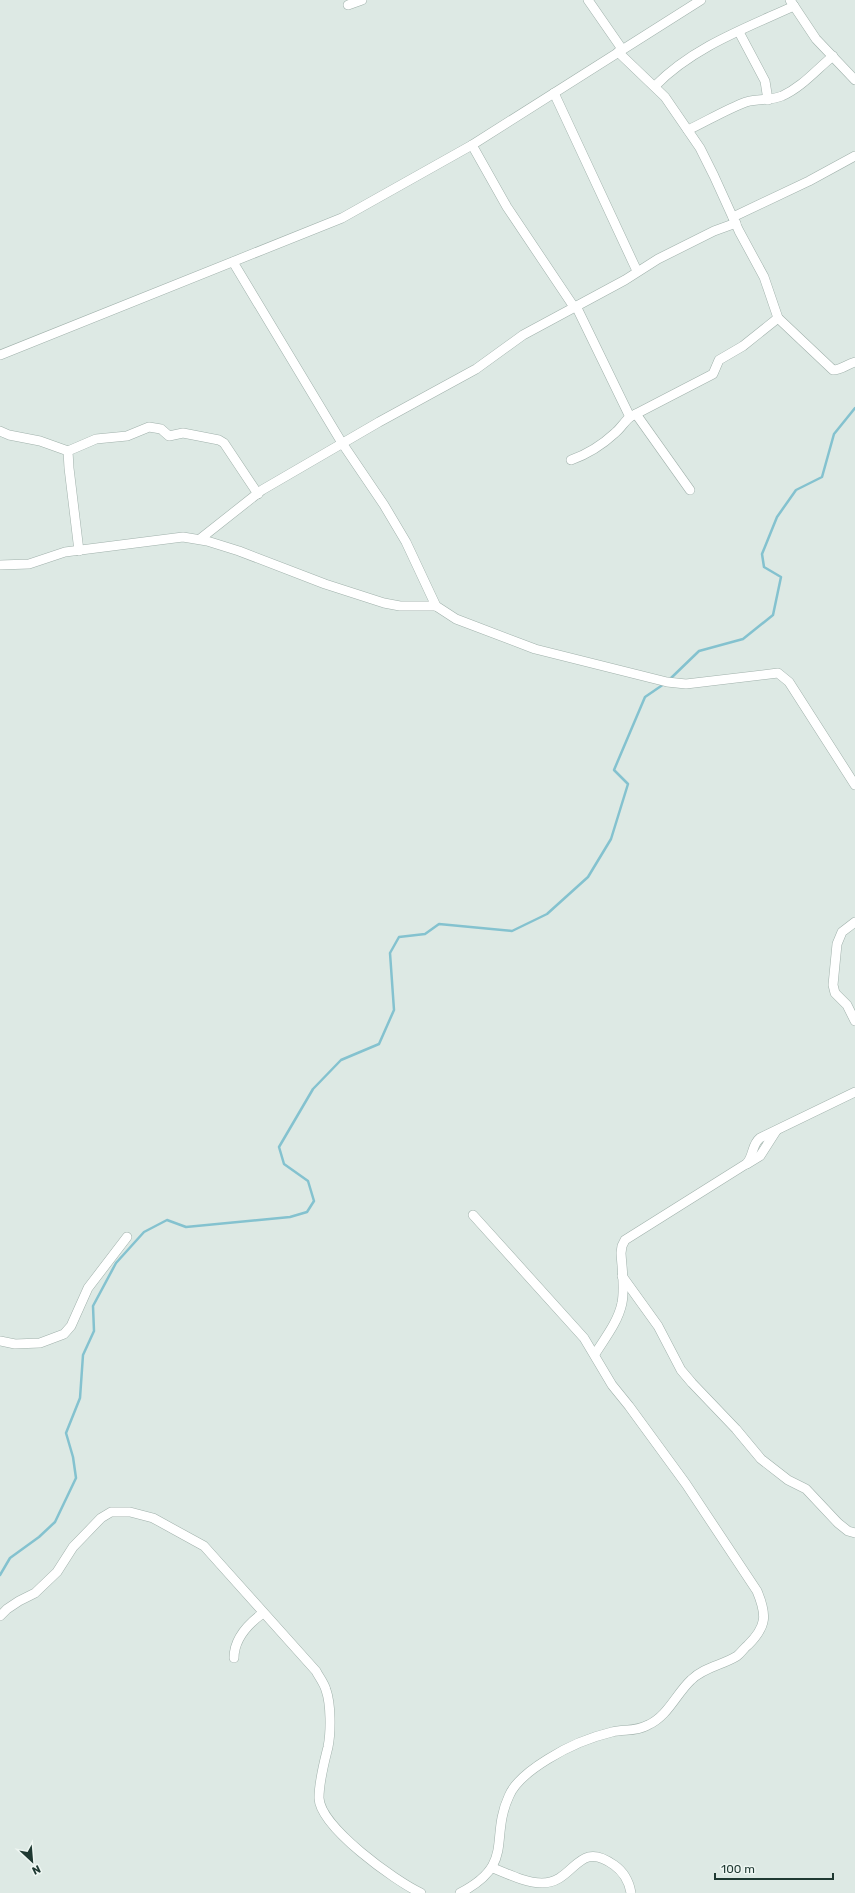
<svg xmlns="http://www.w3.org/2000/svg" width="855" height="1893" viewBox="0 0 855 1893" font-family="Rubik,sans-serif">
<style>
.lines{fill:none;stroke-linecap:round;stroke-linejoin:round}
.stream{stroke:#84c2cf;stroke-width:2.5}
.minor-casing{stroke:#a0b1ab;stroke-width:10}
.minor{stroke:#fff;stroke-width:9}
</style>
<rect width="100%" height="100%" fill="#dde9e4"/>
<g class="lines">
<g class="stream">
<polyline points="670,679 699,651 743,639 773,615 781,577 764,567 762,554 777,517 796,490 822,477 834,434 855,408"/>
<polyline points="0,1575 10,1558 39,1537 55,1522 76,1478 73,1457 66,1433 80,1398 83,1355 94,1331 93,1306 116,1263 144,1232 167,1220 186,1227 290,1217 307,1212 314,1201 308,1181 284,1164 279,1147 313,1089 341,1060 379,1044 394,1010 390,953 399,937 425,934 439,924 512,931 547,914 588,877 611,839 628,784 614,770 645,697 664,684"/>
</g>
<defs>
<g id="minor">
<polyline points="588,0 622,49"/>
<polyline points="790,0 816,39 855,80"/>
<polyline points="348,5 362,0"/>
<polyline points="739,32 765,81 768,100"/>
<path d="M 618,52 L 665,97 L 700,148 L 714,176 L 739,231 L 764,277 L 778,318 L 833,370 C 842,370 847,364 855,362"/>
<path d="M 655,86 C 693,47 746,28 794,6"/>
<polyline points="554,93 637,271"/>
<path d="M 688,130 C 707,121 727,109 746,102 C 759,98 770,101 782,96 C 802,87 816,70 833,56"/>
<polyline points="472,145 507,207 574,307"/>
<polyline points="733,217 809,181 855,156"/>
<polyline points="233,262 342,443 384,505 406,542 436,606 456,619 535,649 667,682 686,684 778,673 789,682 855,785"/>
<polyline points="576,306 630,417"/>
<polyline points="0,355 342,218 472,145 701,0"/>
<polyline points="636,414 690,490"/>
<polyline points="0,431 9,435 40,441 68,451"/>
<path d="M 571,460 C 588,454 602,445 615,433 C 621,428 624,422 630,417 L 713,374 L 719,360 L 743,346 L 778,318"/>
<polyline points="200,539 262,490 379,422 476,369 523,335 625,280 658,259 714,231 736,223"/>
<polyline points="79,551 69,468 68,451 96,439 127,436 149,427 161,429 169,436 183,433 219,440 224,443 258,494"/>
<polyline points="0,565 29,564 65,552 183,537 207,541 239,551 325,584 384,603 400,606 436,606"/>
<polyline points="855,922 842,932 837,944 833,985 835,993 847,1005 855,1021"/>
<polyline points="747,1164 760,1156 776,1131"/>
<polyline points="622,1276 658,1326 681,1370 692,1383 736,1429 761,1459 788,1480 806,1489 838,1523 848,1531 855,1533"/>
<polyline points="0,1341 15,1344 40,1343 64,1334 71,1326 88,1288 127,1237"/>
<path d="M 595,1354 C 605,1338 618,1322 622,1303 C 625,1287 622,1269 621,1253 L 622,1246 L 625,1240 L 746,1164 C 754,1157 751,1145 760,1138 L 855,1092"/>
<path d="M 0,1616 L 7,1609 L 19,1601 L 35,1593 L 57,1572 L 73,1547 L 101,1518 L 111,1512 L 130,1512 L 153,1518 L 204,1546 L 316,1671 C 319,1677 324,1683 326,1690 C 331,1704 331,1732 328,1747 C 324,1763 319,1781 319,1798 C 320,1827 395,1881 421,1893"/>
<path d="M 234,1658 C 234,1638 248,1624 263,1613"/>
<path d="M 493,1868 C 508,1874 526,1883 542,1883 C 575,1883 577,1838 614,1865 C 624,1872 629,1881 631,1893"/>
<path d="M 460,1893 C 516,1864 489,1839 509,1796 C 515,1781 535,1767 548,1759 C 567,1747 591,1737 612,1732 C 625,1729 635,1732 648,1725 C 668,1716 676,1694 691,1680 C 704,1667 723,1665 737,1656 C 741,1653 744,1648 748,1645 C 767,1626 767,1615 757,1591 L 686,1484 L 629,1406 L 612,1385 L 584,1338 L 473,1215"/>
</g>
</defs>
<use href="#minor" class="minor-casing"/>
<use href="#minor" class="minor"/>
</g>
<g transform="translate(32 1861) rotate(154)" stroke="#eef6f2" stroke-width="3" paint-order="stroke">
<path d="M0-3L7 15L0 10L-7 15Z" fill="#1f3932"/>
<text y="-6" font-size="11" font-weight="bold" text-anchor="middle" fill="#1f3932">N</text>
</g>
<path d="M715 1873v6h118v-6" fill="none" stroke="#1f3932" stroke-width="2"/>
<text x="721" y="1873" font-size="12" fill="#1f3932" stroke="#eef6f2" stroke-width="3" paint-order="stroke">100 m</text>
</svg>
